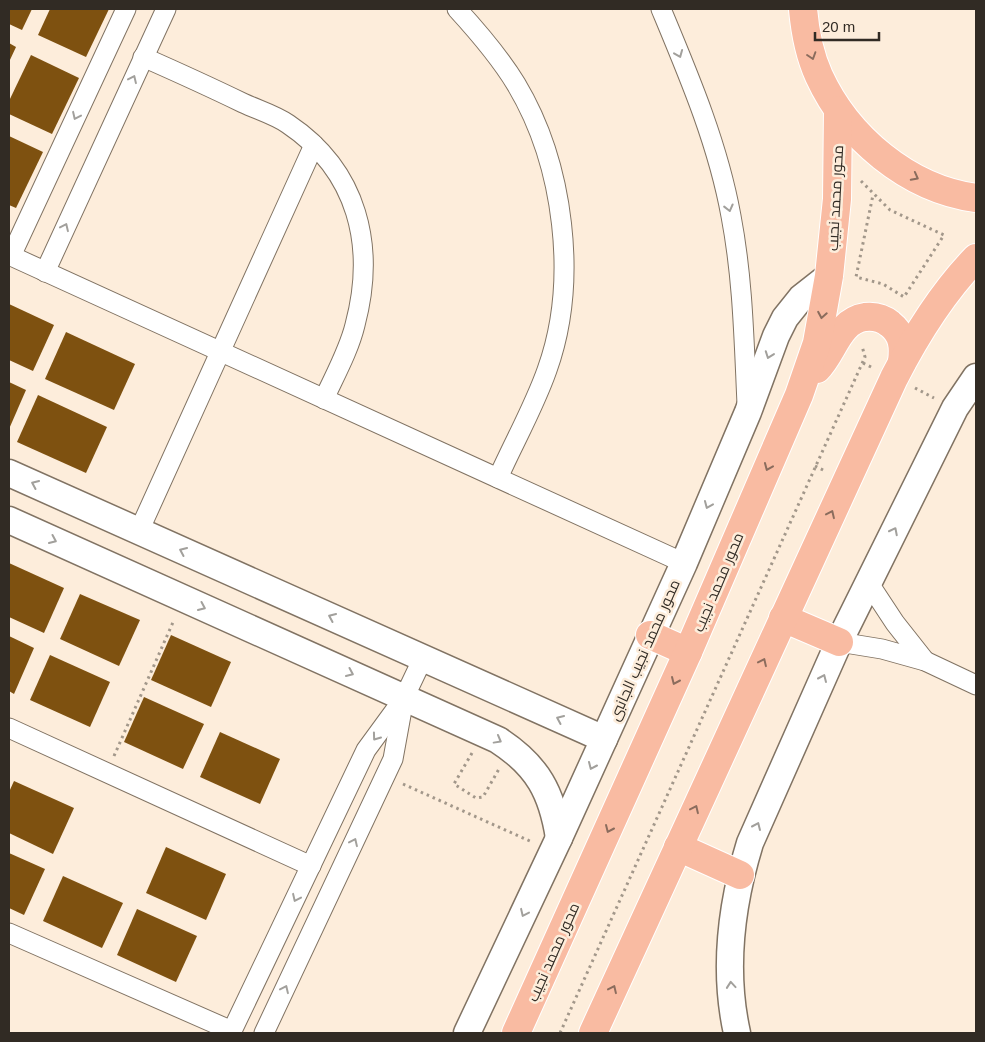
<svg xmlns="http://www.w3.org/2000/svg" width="985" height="1042" viewBox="0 0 985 1042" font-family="Helvetica,Cairo,sans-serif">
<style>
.building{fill:#7e5110}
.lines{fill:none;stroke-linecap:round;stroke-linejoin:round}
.street-casing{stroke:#817363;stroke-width:21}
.secondary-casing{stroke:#817363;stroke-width:29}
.primary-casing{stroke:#fff;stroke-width:30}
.path{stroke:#a2978a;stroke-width:3;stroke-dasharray:2.5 4;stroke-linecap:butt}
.street{stroke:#fff;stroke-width:19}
.secondary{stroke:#fff;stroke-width:26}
.primary{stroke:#f9bba2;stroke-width:28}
.oneway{stroke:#a2a09c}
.oneway2{stroke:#8b6c5d}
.labels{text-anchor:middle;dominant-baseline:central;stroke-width:5;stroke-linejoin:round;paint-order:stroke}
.street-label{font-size:15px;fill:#312b24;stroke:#fdeddb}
</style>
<rect width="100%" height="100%" fill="#fdeddb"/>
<g class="building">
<polygon points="9,9 32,9 22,30 9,24"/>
<polygon points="50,9 109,9 86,57 38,35"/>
<polygon points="9,43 16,47 9,62"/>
<polygon points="31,55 79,78 52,134 9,114 9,101"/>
<polygon points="9,136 43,152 16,208 9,205"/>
<polygon points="9,304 54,325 33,371 9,360"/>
<polygon points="66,332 135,364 114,410 45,379"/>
<polygon points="9,382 26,390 9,429"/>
<polygon points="38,395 107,427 86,473 17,442"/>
<polygon points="9,563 64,588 44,633 9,617"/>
<polygon points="80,594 140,620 119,666 60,639"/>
<polygon points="171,635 231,662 211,707 151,680"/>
<polygon points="9,636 34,648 14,694 9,691"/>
<polygon points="50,655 110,682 90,727 30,700"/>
<polygon points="144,697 204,724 183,769 124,742"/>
<polygon points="220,732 280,759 260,804 200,777"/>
<polygon points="14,781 74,808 53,854 9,833 9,792"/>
<polygon points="166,847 226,874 206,920 146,893"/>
<polygon points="9,853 45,869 24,915 9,908"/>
<polygon points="63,876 123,903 102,948 43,921"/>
<polygon points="137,909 197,936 176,982 117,955"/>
</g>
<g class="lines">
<defs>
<g id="street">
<path d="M 457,9 C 479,33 499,56 516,84 C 564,164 579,281 547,370 C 534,407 514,442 498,478"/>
<path d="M 661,9 C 689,76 718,144 731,216 C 743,279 744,341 747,404"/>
<path d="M 143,57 C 177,72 210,87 243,103 C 258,110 275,115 288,124 C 358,171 376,246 355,325 C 349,350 335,375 324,399"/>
<polyline points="9,255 684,563"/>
<polyline points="11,256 126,9"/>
<polyline points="45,272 166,9"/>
<polyline points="139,531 314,145"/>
<polyline points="868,582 895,623 925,661"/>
<polyline points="839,642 882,649 925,661 976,685"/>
<polyline points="9,728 311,866"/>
<polyline points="9,933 232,1031"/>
<polyline points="231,1033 366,750 404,698 423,658"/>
<polyline points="264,1033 393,759 403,704"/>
</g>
<g id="secondary">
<polyline points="9,473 604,739"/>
<path d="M 9,520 L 498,740 C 538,766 552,793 559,838"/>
<polyline points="467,1033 559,838 684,563 748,412 776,336 785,318 801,298 829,276"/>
<path d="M 737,1033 C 723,970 731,905 750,843 L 839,642 L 955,408 L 976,377"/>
</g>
<g id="primary">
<path d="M 803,9 C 805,32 809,54 819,76 C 847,137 908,189 976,198"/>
<path d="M 817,369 C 834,352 838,321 865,317 C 874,316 883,318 890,324 C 903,334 904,347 902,362"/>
<polyline points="783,618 839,642"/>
<polyline points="650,635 688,652"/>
<polyline points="678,847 740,875"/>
<polyline points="516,1033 688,652 799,395 817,343 829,276 837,199 838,110"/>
<path d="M 593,1033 L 894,378 C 916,335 942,293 976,258"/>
</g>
</defs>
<use href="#street" class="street-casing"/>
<use href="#secondary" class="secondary-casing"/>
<use href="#primary" class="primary-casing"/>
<g class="path">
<polyline points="861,181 890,210 944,235 904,297 883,284 856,277 873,195"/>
<polyline points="863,363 873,368"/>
<polyline points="915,388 934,398"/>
<polyline points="815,466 825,471"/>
<polyline points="472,753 454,784 476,798 483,797 499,769"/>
<polyline points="114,756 174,620"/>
<polyline points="403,784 532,842"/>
<polyline points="560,1033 865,357 862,346"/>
</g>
<use href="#street" class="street"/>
<use href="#secondary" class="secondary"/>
<use href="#primary" class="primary"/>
</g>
<defs><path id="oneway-chevron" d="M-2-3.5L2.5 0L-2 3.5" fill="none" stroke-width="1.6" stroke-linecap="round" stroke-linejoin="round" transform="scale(1.25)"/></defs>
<g class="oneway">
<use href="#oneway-chevron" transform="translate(679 54) rotate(68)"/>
<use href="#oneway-chevron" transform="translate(133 79) rotate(-65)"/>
<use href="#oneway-chevron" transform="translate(76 116) rotate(115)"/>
<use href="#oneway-chevron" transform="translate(729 208) rotate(76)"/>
<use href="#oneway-chevron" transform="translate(65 227) rotate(-65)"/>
<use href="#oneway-chevron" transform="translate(769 355) rotate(110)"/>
<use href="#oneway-chevron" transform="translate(35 484) rotate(-156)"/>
<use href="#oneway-chevron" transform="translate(708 505) rotate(113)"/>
<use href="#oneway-chevron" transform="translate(894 531) rotate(-63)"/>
<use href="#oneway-chevron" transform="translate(53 540) rotate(24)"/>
<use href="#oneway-chevron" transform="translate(183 551) rotate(-156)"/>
<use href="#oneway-chevron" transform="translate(202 607) rotate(24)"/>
<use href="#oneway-chevron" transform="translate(332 617) rotate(-156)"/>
<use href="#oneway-chevron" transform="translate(350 673) rotate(24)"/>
<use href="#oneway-chevron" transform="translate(823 678) rotate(-66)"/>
<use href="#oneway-chevron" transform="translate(560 719) rotate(-156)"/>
<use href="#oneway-chevron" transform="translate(376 737) rotate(126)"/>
<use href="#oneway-chevron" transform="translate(498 740) rotate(29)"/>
<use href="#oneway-chevron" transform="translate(592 766) rotate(114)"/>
<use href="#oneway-chevron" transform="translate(757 826) rotate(-66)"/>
<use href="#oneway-chevron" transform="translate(354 842) rotate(-65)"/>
<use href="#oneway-chevron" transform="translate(296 898) rotate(115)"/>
<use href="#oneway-chevron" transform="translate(524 913) rotate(115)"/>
<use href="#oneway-chevron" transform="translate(731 985) rotate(-95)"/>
<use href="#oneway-chevron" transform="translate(285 989) rotate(-65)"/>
</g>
<g class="oneway2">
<use href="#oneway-chevron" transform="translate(812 56) rotate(72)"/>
<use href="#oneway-chevron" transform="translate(915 177) rotate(28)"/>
<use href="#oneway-chevron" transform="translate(822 315) rotate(100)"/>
<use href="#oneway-chevron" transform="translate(768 467) rotate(113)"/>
<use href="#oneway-chevron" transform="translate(831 514) rotate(-65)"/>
<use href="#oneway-chevron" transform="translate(763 662) rotate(-65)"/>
<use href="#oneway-chevron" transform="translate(675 681) rotate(114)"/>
<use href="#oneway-chevron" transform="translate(695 809) rotate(-65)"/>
<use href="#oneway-chevron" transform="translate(609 829) rotate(114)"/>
<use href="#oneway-chevron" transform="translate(613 989) rotate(-65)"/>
</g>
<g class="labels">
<g class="street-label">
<text transform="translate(835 198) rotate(-87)">محور محمد نجيب</text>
<text transform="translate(718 582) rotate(-67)">محور محمد نجيب</text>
<text transform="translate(644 650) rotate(-66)">محور محمد نجيب الجانبى</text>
<text transform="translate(553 952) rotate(-66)">محور محمد نجيب</text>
</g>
</g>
<rect width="985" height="1042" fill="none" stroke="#312b24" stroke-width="20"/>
<path d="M815 32v8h64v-8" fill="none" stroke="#312b24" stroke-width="2.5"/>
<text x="822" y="32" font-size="15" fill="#312b24" stroke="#fdeddb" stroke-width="4" paint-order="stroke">20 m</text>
</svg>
